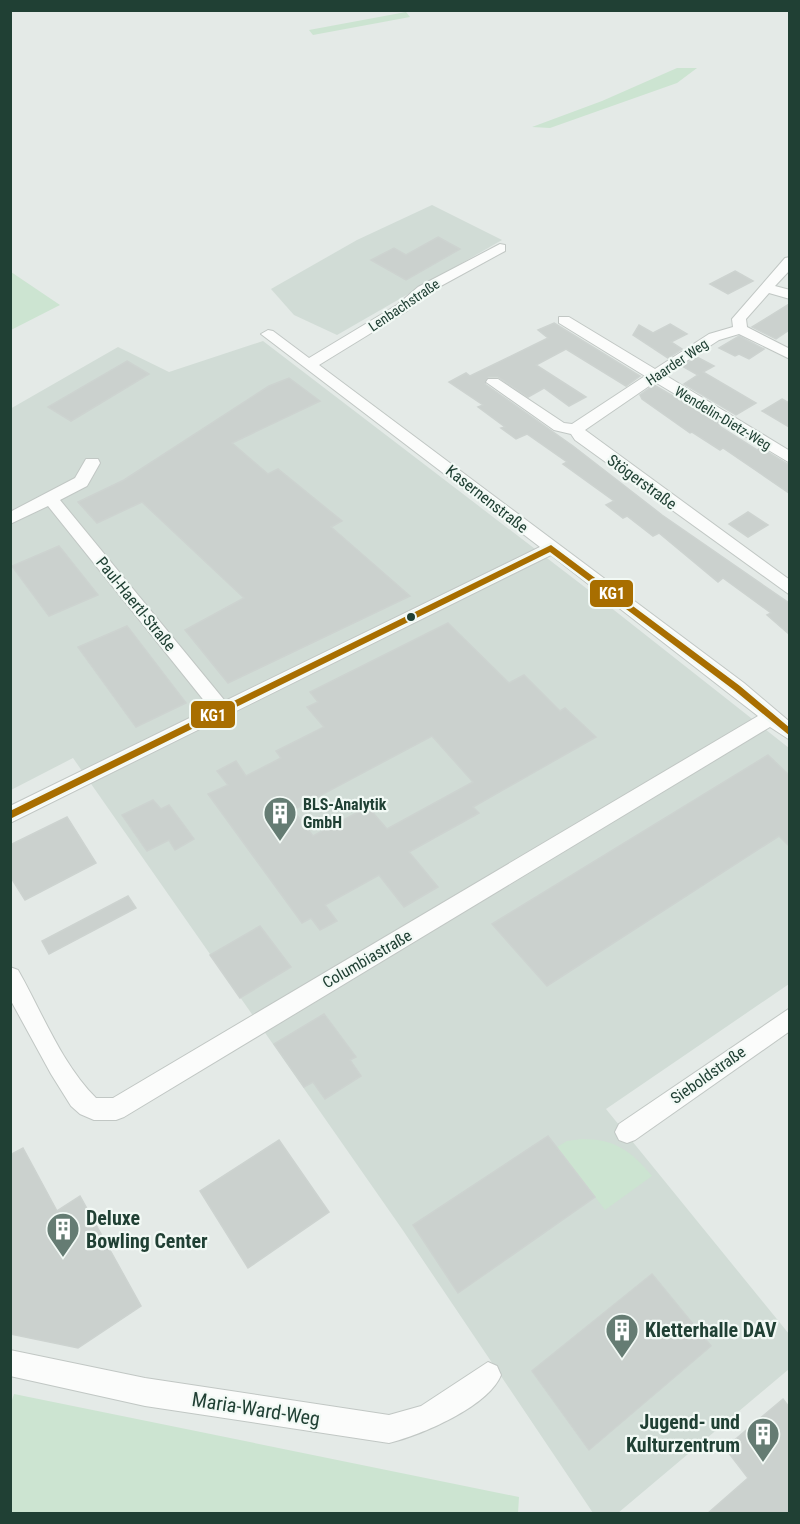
<svg xmlns="http://www.w3.org/2000/svg" width="800" height="1524" viewBox="0 0 800 1524" font-family="'Roboto Condensed',sans-serif">
<style>
.built{fill:#d1dcd6}
.green{fill:#cce4d1}
.building{fill:#cbd1ce;stroke:#cdd3d0;stroke-width:1.5;fill-rule:evenodd}
.lines{fill:none;stroke-linecap:round;stroke-linejoin:round}
.minor-casing{stroke:#c1c7c4;stroke-width:2}
.minor{fill:#fbfcfb;fill-rule:evenodd}
.bus-1-casing{stroke:#f2f9f5;stroke-width:5}
.bus-1{fill:#a86e00;fill-rule:evenodd}
.bus-dot{fill:#204034;stroke:#f2f9f5;stroke-width:2}
.labels{text-anchor:middle;dominant-baseline:central;stroke-width:4.5;stroke-linejoin:round;paint-order:stroke}
.far-street-label{font-size:14px;fill:#204034;stroke:#f2f9f5}
.street-label{font-size:16px;fill:#204034;stroke:#f2f9f5}
.poi-label{font-size:16px;font-weight:bold;fill:#204034;stroke:#f2f9f5;text-anchor:start}
.near-poi-label{font-size:20px;font-weight:bold;fill:#204034;stroke:#f2f9f5;text-anchor:start}
.near-street-label{font-size:20px;fill:#204034;stroke:#f2f9f5}
.line-badge{stroke:#f2f9f5;stroke-width:2}
.badge-label{font-size:16px;text-anchor:middle;font-weight:bold;fill:#fff}
</style>
<rect width="100%" height="100%" fill="#e4eae7"/>
<g class="built">
<polygon points="432,205 502,240 337,335 294,315 271,289 357,240"/>
<polygon points="263,341 586,588 789,748 789,984 606,1109 789,1334 789,1369 618,1513 593,1513 402,1229 73,758 11,790 10,409 118,347 169,372"/>
</g>
<g class="green">
<polygon points="406,12 410,17 313,35 309,30"/>
<polygon points="677,68 697,68 677,83 550,128 532,127 602,101"/>
<polygon points="11,272 60,305 11,330"/>
<path d="M 582,1139 C 615,1139 631,1151 652,1176 L 605,1210 L 557,1147 L 567,1141 Z"/>
<polygon points="14,1394 519,1497 518,1513 11,1513 10,1406"/>
</g>
<g class="building">
<polygon points="438,237 460,249 406,280 371,260 394,248 406,255"/>
<polygon points="735,271 753,281 728,294 710,284"/>
<polygon points="789,304 789,330 776,339 752,327"/>
<polygon points="554,323 640,376 626,386 566,349 536,365 586,397 569,406 544,388 528,397 498,377 488,377 485,384 573,446 662,515 789,603 789,634 767,615 771,613 723,578 718,582 659,533 653,536 627,516 623,518 606,505 614,501 563,464 567,462 527,434 516,439 501,428 505,427 478,407 483,405 449,382 466,373 470,376 548,338 538,330"/>
<polygon points="670,324 687,334 671,342 682,349 668,358 633,335 639,325 653,333"/>
<polygon points="739,336 764,349 749,359 739,354 735,356 719,348"/>
<polygon points="697,357 714,366 703,372 756,403 736,415 684,384 698,375 682,366"/>
<polygon points="127,361 149,374 71,421 48,407"/>
<polygon points="289,378 320,401 232,443 268,474 278,469 342,521 331,527 410,596 228,683 185,630 244,598 142,502 97,523 78,502 124,480 269,386"/>
<polygon points="654,385 721,424 719,426 757,450 761,448 789,465 789,493 723,448 720,450 692,432 690,433 642,399 640,395"/>
<polygon points="782,399 789,403 789,427 762,411"/>
<polygon points="748,512 768,525 748,537 729,524"/>
<polygon points="59,546 98,595 49,616 12,566"/>
<path d="M 448,623 L 509,683 L 524,675 L 560,711 L 565,708 L 596,737 L 473,807 L 479,813 L 409,852 L 438,887 L 404,907 L 379,875 L 325,905 L 337,921 L 320,930 L 311,918 L 302,923 L 208,794 L 228,785 L 217,771 L 236,761 L 246,776 L 281,758 L 276,751 L 324,727 L 307,707 L 318,702 L 310,692 ZM 432,736 L 473,782 L 387,829 L 368,807 L 313,836 L 293,810 Z"/>
<polygon points="127,626 186,703 136,727 78,647"/>
<polygon points="768,755 789,775 789,846 779,836 547,986 492,924"/>
<polygon points="153,800 161,809 169,805 194,839 175,850 169,840 147,851 122,815"/>
<polygon points="67,817 96,863 25,900 10,876 10,845"/>
<polygon points="128,896 136,908 49,954 42,941"/>
<polygon points="260,926 291,967 240,998 210,955"/>
<polygon points="324,1014 356,1057 350,1060 361,1076 325,1099 313,1082 304,1087 274,1044"/>
<polygon points="548,1136 595,1197 458,1293 413,1225"/>
<polygon points="279,1140 329,1212 248,1268 200,1191"/>
<polygon points="23,1148 57,1211 80,1196 141,1306 78,1348 10,1334 10,1155"/>
<polygon points="652,1274 711,1346 589,1450 532,1371"/>
<polygon points="783,1399 789,1407 789,1514 707,1514 748,1478 725,1448"/>
</g>
<g class="lines">
<defs>
<g id="minor">
<path d="M 500,244 L 505,245 L 505,251 L 428,293 L 407,311 L 319,365 L 744,683 L 790,722 L 790,740 L 770,727 L 124,1117 L 116,1120 L 94,1120 L 80,1114 L 71,1106 L 51,1074 L 10,999 L 10,967 L 18,970 C 42,1012 61,1063 96,1098 L 113,1098 L 758,716 L 551,555 L 10,823 L 10,806 L 210,708 L 48,506 L 10,524 L 10,512 L 75,478 L 86,459 L 98,459 L 100,463 L 87,486 L 60,500 L 225,701 L 540,547 L 261,334 L 268,330 L 273,331 L 309,358 L 397,305 L 418,287 Z"/>
<polygon points="790,257 790,270 775,286 790,290 790,299 769,293 746,319 747,327 790,349 790,359 739,334 719,340 665,375 790,451 790,463 655,382 585,430 790,580 790,595 575,440 571,434 554,430 486,382 488,379 498,379 564,423 572,424 645,376 559,323 559,317 569,317 655,369 709,334 733,327 732,319 785,258"/>
<polygon points="790,1008 790,1031 635,1140 627,1143 619,1140 615,1132 619,1124"/>
<path d="M 10,1350 L 145,1378 L 389,1415 L 421,1406 L 488,1362 L 497,1366 L 501,1375 C 488,1407 421,1435 389,1443 L 145,1406 L 10,1376 Z"/>
</g>
</defs>
<use href="#minor" class="minor-casing"/>
<use href="#minor" class="minor"/>
<defs>
<polygon id="bus-1" points="551,545 740,686 790,728 790,736 734,690 550,552 10,819 10,811"/>
</defs>
<use href="#bus-1" class="bus-1-casing"/>
<use href="#bus-1" class="bus-1"/>
</g>
<defs>
<symbol id="building-pin" viewBox="-11 -11 22 30"><path d="M0 17L-7.5 6A9.5 9.5 0 1 1 7.5 6Z" fill="#657c73" stroke="#f2f9f5"/><path d="M-4-6H4V6H1V3H-1V6H-4ZM-2.5-4.3h1.7v1.8h-1.7ZM.8-4.3h1.7v1.8H.8ZM-2.5-1h1.7V.8h-1.7ZM.8-1h1.7V.8H.8Z" fill="#fff"/></symbol>
</defs>
<g fill-rule="evenodd">
<use href="#building-pin" x="261" y="794" width="38" height="52"/>
<use href="#building-pin" x="44" y="1210" width="38" height="52"/>
<use href="#building-pin" x="603" y="1311" width="38" height="52"/>
<use href="#building-pin" x="744" y="1415" width="38" height="52"/>
</g>
<circle class="bus-dot" cx="411" cy="617" r="5"/>
<g class="labels">
<g class="far-street-label">
<text transform="translate(404 305) rotate(-34)">Lenbachstraße</text>
<text transform="translate(677 362) rotate(-34)">Haarder Weg</text>
<text transform="translate(723 418) rotate(31)">Wendelin-Dietz-Weg</text>
</g>
<g class="street-label">
<text transform="translate(642 482) rotate(36)">Stögerstraße</text>
<text transform="translate(487 499) rotate(38)">Kasernenstraße</text>
<text transform="translate(136 604) rotate(51)">Paul-Haertl-Straße</text>
<text transform="translate(367 959) rotate(-30)">Columbiastraße</text>
<text transform="translate(708 1075) rotate(-35)">Sieboldstraße</text>
</g>
<g class="poi-label">
<text x="303" y="804">BLS-Analytik<tspan x="303" dy="18">GmbH</tspan></text>
</g>
<g class="near-poi-label">
<text x="86" y="1218">Deluxe<tspan x="86" dy="23">Bowling Center</tspan></text>
<text x="645" y="1330">Kletterhalle DAV</text>
<text x="740" y="1422" text-anchor="end">Jugend- und<tspan x="740" dy="23">Kulturzentrum</tspan></text>
</g>
<g class="near-street-label">
<text transform="translate(256 1409) rotate(9)">Maria-Ward-Weg</text>
</g>
</g>
<g class="line-badge">
<rect x="589" y="579" width="45" height="29" rx="6" fill="#a86e00"/>
<rect x="190" y="700" width="46" height="29" rx="6" fill="#a86e00"/>
</g>
<g class="badge-label">
<text x="612" y="599">KG1</text>
<text x="213" y="721">KG1</text>
</g>
<rect width="800" height="1524" fill="none" stroke="#204034" stroke-width="24"/>
</svg>
